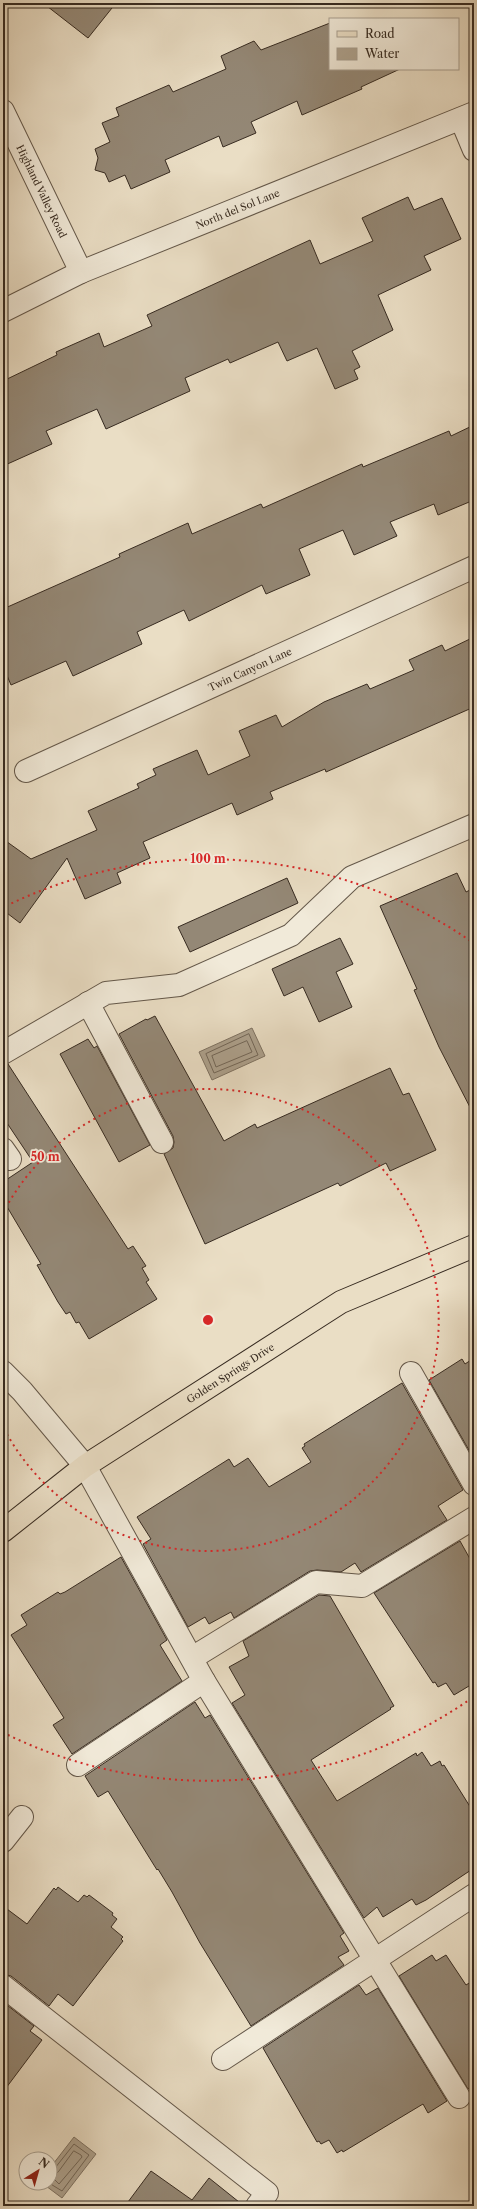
<svg xmlns="http://www.w3.org/2000/svg" width="477" height="2209" viewBox="0 0 477 2209" font-family="'Libre Caslon Text',serif">
<style>
.water{fill:#ada18d;stroke:#7e7262}
.lines{fill:none;stroke-linecap:round;stroke-linejoin:round}
.shore{stroke:#726657;stroke-width:1}
.building{fill:#948876;stroke:#372b21}
.minor-casing{stroke:#64584a;stroke-width:24}
.major-casing{stroke:#372b21;stroke-width:24}
.minor{stroke:#f1ead9;stroke-width:22}
.major{stroke:#eadec5;stroke-width:22}
.ring{fill:none;stroke:#d62828;stroke-width:2;stroke-dasharray:2 4}
.labels{text-anchor:middle;dominant-baseline:central;stroke-width:3.5;stroke-linejoin:round;paint-order:stroke}
.street-label{font-size:10px;fill:#372b21;stroke:#f1ead9}
.centre{fill:#d62828;stroke:#f1ead9;stroke-width:2}
.ring-label{font-size:12px;text-anchor:middle;font-weight:bold;fill:#d62828;stroke:#f1ead9;stroke-width:3.5;stroke-linejoin:round;paint-order:stroke}
</style>
<rect width="100%" height="100%" fill="#eadec5"/>
<filter id="stains"><feTurbulence type="fractalNoise" baseFrequency=".005" numOctaves="4"/><feColorMatrix values="0 0 0 0 .2 0 0 0 0 .09 0 0 0 0 .02 0 0 0 .5 -.17"/></filter>
<radialGradient id="worn" r=".72"><stop offset=".6" stop-color="#630" stop-opacity="0"/><stop offset="1" stop-color="#630" stop-opacity=".3"/></radialGradient>
<g class="water">
<polygon points="252,1028 265,1056 212,1080 199,1052"/>
<polygon points="74,2137 96,2154 62,2198 42,2183 50,2183 50,2168"/>
</g>
<g class="lines">
<g class="shore">
<polygon points="249,1034 258,1055 214,1073 206,1054"/>
<polygon points="247,1041 252,1052 216,1067 212,1056"/>
<polygon points="74,2151 81,2155 82,2157 59,2184 51,2176 58,2172"/>
<polyline points="49,2183 62,2191 89,2155 74,2144 55,2168 50,2170"/>
</g>
</g>
<g class="building">
<polygon points="43,3 116,3 88,38"/>
<polygon points="330,23 330,69 400,69 361,87 362,89 302,115 297,101 251,122 256,133 223,147 219,136 165,160 170,172 131,189 125,175 109,182 105,173 95,170 98,158 95,149 110,142 102,123 119,116 116,108 169,85 173,92 226,69 221,56 254,41 261,50"/>
<polygon points="408,197 414,210 442,198 461,239 424,256 431,270 378,295 393,330 352,351 360,367 354,370 358,379 335,389 317,348 287,361 278,342 230,363 228,359 185,378 190,391 106,429 97,409 46,431 52,444 3,466 3,381 57,355 56,352 99,333 104,347 152,326 147,315 310,240 320,264 373,241 362,218"/>
<polygon points="474,425 474,500 438,515 434,504 390,522 397,536 354,555 343,530 299,549 310,575 266,594 262,585 189,621 184,610 137,632 142,644 73,676 66,661 11,685 3,666 3,609 120,557 119,554 188,523 192,534 261,504 263,508 362,464 363,467 449,431 451,436"/>
<polygon points="474,637 474,707 326,772 325,769 270,792 273,799 237,815 232,803 143,842 150,858 117,873 121,883 85,899 67,858 20,923 3,910 3,839 31,859 97,830 88,811 139,788 137,784 156,775 153,769 197,750 208,775 250,756 239,731 276,715 282,727 324,702 367,684 370,689 414,670 409,660 442,645 445,651"/>
<polygon points="457,873 466,892 474,888 474,1115 439,1047 414,990 417,989 380,906"/>
<polygon points="287,878 298,903 190,952 178,927"/>
<polygon points="340,938 353,964 336,972 352,1007 319,1022 303,987 284,996 272,969"/>
<polygon points="155,1016 224,1141 255,1124 257,1128 390,1068 403,1095 409,1093 436,1150 390,1171 386,1163 340,1186 338,1183 205,1244 164,1154 173,1148 174,1142 173,1136 119,1034 146,1019 147,1020"/>
<polygon points="88,1039 94,1048 97,1046 150,1145 119,1162 60,1054"/>
<polygon points="8,1064 128,1249 133,1246 146,1266 142,1268 149,1280 146,1282 157,1299 89,1339 79,1322 76,1323 70,1312 66,1314 58,1302 37,1265 41,1264 3,1200 3,1182 33,1162 3,1117 3,1065"/>
<polygon points="474,1358 474,1459 429,1380 462,1359 465,1364"/>
<polygon points="402,1383 463,1490 438,1506 447,1520 361,1572 355,1563 341,1572 317,1570 310,1571 234,1618 231,1612 209,1624 205,1617 188,1627 143,1544 151,1539 137,1517 229,1459 234,1467 248,1458 269,1487 311,1462 302,1448 305,1446 304,1444"/>
<polygon points="460,1541 474,1566 474,1683 454,1695 446,1683 438,1687 435,1682 433,1683 374,1593"/>
<polygon points="121,1557 167,1640 160,1645 182,1681 72,1754 53,1725 64,1718 11,1635 27,1625 21,1615 58,1592 60,1594 65,1592"/>
<polygon points="319,1595 330,1596 394,1706 390,1708 391,1709 311,1760 337,1801 416,1753 417,1756 422,1752 431,1766 440,1761 442,1766 444,1765 474,1813 474,1868 426,1900 416,1905 412,1899 383,1917 377,1907 364,1918 232,1703 245,1695 229,1667 249,1656 243,1641"/>
<polygon points="195,1702 205,1718 210,1715 344,1933 340,1936 349,1951 338,1957 344,1965 251,2026 200,1943 172,1892 158,1869 157,1870 108,1791 98,1797 85,1776"/>
<polygon points="58,1887 78,1902 84,1895 87,1897 89,1895 113,1913 112,1915 117,1919 111,1927 123,1937 121,1939 123,1941 73,2006 58,1994 49,2006 11,1976 3,1974 3,1906 27,1924 54,1888 56,1890"/>
<polygon points="432,1955 436,1961 446,1955 466,1985 474,1980 474,2085 468,2089 399,1976"/>
<polygon points="359,1985 366,1995 378,1988 447,2101 428,2113 423,2104 343,2152 342,2150 337,2153 329,2140 321,2144 319,2141 317,2142 263,2048"/>
<polygon points="3,2002 34,2026 30,2031 42,2040 3,2092"/>
<polygon points="151,2171 192,2200 209,2178 244,2206 125,2206"/>
</g>
<g class="lines">
<defs>
<g id="minor">
<path id="s1" d="M 3,111 L 81,272"/>
<polyline points="461,119 474,150"/>
<path id="s2" d="M 3,311 L 81,272 L 474,113"/>
<path id="s3" d="M 26,771 L 474,567"/>
<polyline points="88,1003 162,1142"/>
<polyline points="3,1053 106,993 179,985 291,935 352,877 474,825"/>
<polyline points="3,1149 10,1159"/>
<polyline points="3,1372 22,1391 85,1466 204,1681 459,2097"/>
<polyline points="411,1373 474,1484"/>
<polyline points="192,1658 316,1582 362,1586 474,1518"/>
<polyline points="78,1765 204,1681"/>
<polyline points="3,1841 22,1817"/>
<polyline points="3,1986 267,2193 257,2206"/>
<polyline points="223,2059 474,1895"/>
</g>
<g id="major">
<path id="s4" d="M 3,1531 L 85,1466 L 341,1302 L 474,1246"/>
</g>
</defs>
<use href="#minor" class="minor-casing"/>
<use href="#major" class="major-casing"/>
<use href="#minor" class="minor"/>
<use href="#major" class="major"/>
</g>
<g class="ring">
<path d="M3 1213A231 231 0 1 1 3 1427"/>
<path d="M472 1698A461 461 0 0 1 6 1734M6 906A461 461 0 0 1 472 942"/>
</g>
<g class="labels">
<g class="street-label">
<text stroke="none"><textPath href="#s1" startOffset="89">Highland Valley Road</textPath></text>
<text stroke="none"><textPath href="#s2" startOffset="256">North del Sol Lane</textPath></text>
<text stroke="none"><textPath href="#s3" startOffset="246">Twin Canyon Lane</textPath></text>
<text stroke="none"><textPath href="#s4" startOffset="277">Golden Springs Drive</textPath></text>
</g>
</g>
<circle cx="208" cy="1320" r="6" class="centre"/>
<g class="ring-label">
<text x="208" y="863">100 m</text>
<text x="45" y="1161">50 m</text>
</g>
<rect width="477" height="2209" fill="none" stroke="#eadec5" stroke-width="16"/>
<rect x="4" y="4" width="469" height="2201" fill="none" stroke="#372b21" stroke-width="2"/>
<rect x="8" y="8" width="461" height="2193" fill="none" stroke="#372b21"/>
<rect x="329" y="18" width="130" height="52" fill="#f1ead9" stroke="#a79e8f"/>
<rect x="337" y="31" width="20" height="6" fill="#eadec5" stroke="#a79e8f"/>
<text x="365" y="38" font-size="12" fill="#372b21">Road</text>
<rect x="337" y="48" width="20" height="12" fill="#ada18d" stroke="#a79e8f"/>
<text x="365" y="58" font-size="12" fill="#372b21">Water</text>
<g transform="translate(38 2171) rotate(37)"><circle r="19" fill="#f1ead9" stroke="#a79e8f"/>
<path d="M0-3L7 15L0 10L-7 15Z" fill="#8f2418"/>
<text y="-6" font-size="11" font-weight="bold" text-anchor="middle" fill="#372b21">N</text>
</g>
<rect width="100%" height="100%" filter="url(#stains)"/>
<rect width="100%" height="100%" fill="url(#worn)"/>
</svg>
